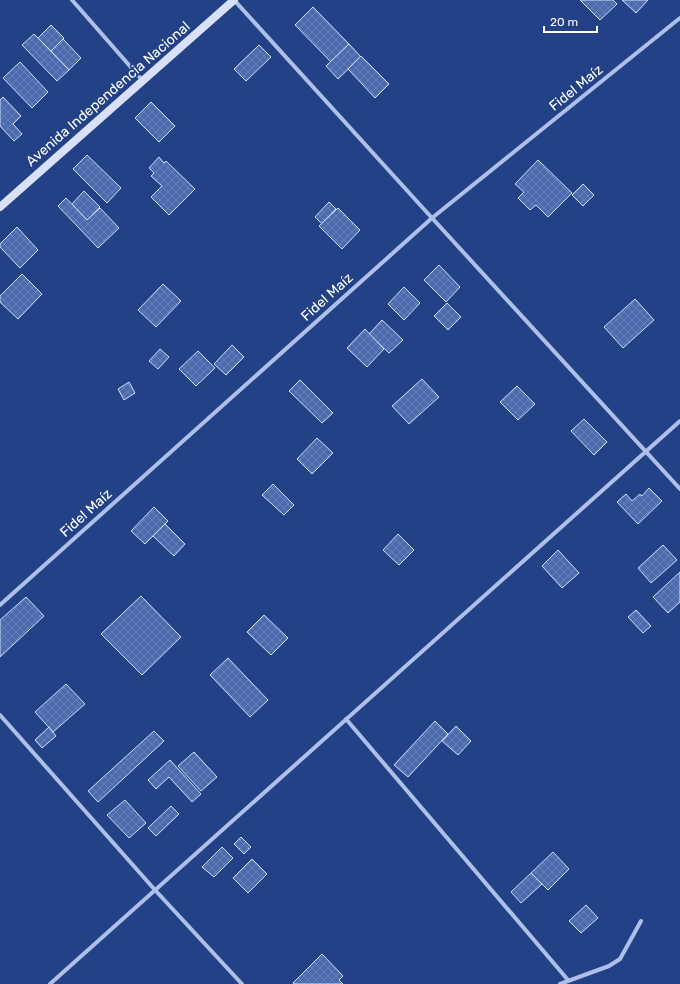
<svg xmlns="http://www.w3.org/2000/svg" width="680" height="984" viewBox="0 0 680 984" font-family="Rubik,sans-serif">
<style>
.building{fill:url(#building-cross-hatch);stroke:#d2def7}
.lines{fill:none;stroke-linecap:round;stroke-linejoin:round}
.minor{stroke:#aec0e9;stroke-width:4}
.secondary{stroke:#d8e1f7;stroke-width:8}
.labels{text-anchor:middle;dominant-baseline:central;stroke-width:4;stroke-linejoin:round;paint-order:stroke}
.street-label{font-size:14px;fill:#fff;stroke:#234186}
</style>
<defs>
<pattern id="building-cross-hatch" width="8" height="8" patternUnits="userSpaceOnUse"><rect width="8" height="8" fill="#4c6aae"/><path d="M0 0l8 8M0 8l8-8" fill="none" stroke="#6780ba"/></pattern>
</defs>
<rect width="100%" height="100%" fill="#234186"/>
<g class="building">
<polygon points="580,0 613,0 617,4 600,20"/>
<polygon points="622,0 648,0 636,13"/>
<polygon points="313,7 349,44 331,62 295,25"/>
<polygon points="51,25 64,38 51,51 38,38"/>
<polygon points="34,34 69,70 57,81 22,45"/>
<polygon points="63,39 81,58 69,70 51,51"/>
<polygon points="349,44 361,57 338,79 326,66"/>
<polygon points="259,45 271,57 246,81 234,69"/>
<polygon points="361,56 389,84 375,98 348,69"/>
<polygon points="20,62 48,92 32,108 3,78"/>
<polygon points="3,97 21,116 13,124 22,134 14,141 0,126 0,100"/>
<polygon points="151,102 175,126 159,142 135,118"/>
<polygon points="87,155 121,188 107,203 73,169"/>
<polygon points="159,157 164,163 166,161 195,189 169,215 151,197 162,186 151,176 154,173 149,168"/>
<polygon points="538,160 572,193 548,217 536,205 530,210 518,198 524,192 515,184"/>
<polygon points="583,184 594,195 583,206 572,195"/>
<polygon points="84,191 100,207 87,220 72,204"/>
<polygon points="66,198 87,220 100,208 119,228 98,248 58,206"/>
<polygon points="329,202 336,209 322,224 315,217"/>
<polygon points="338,208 360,230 342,249 319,226"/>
<polygon points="17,227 38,250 20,268 0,247 0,244"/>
<polygon points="439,265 460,287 446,302 424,280"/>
<polygon points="22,274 42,294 18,319 0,302 0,296"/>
<polygon points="163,284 181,301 156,327 138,310"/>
<polygon points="404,287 420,303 404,320 388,304"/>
<polygon points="635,299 654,320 623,348 604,327"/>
<polygon points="447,303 461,317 448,330 434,316"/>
<polygon points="382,320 403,340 389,353 369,334"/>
<polygon points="365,329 384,349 367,367 347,348"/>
<polygon points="232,345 244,357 226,375 214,364"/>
<polygon points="160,349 169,357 158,369 149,361"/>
<polygon points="198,351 215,368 196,386 179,369"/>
<polygon points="422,379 439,397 409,424 392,406"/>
<polygon points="300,380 333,413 322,423 289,391"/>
<polygon points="129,382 135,393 124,400 118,389"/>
<polygon points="517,386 535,404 518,420 500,402"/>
<polygon points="584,419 607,442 594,455 571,431"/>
<polygon points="317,438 333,453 312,474 297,459"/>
<polygon points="273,484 294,505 284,515 262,495"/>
<polygon points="649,488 662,501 638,524 617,502 626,494 632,501 640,494 642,496"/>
<polygon points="154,507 168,521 145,544 131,531"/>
<polygon points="165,524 185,544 174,556 153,536"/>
<polygon points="398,534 414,550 399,565 383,550"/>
<polygon points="663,545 677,560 651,583 638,568"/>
<polygon points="558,550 579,573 562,588 542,566"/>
<polygon points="680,572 680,602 668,613 653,597"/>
<polygon points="141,596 181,637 142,675 101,634"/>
<polygon points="26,597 44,616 0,657 0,620"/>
<polygon points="636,610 651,626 643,633 628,617"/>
<polygon points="264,615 288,638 271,655 247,632"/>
<polygon points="228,658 268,700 250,717 210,675"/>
<polygon points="66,684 85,704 53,732 35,712"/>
<polygon points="435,721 448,734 408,777 394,765"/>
<polygon points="456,726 471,741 458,755 442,741"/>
<polygon points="49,727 56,736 42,748 35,740"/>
<polygon points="154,731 164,741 98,802 88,791"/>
<polygon points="194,752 217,777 201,791 178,766"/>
<polygon points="170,760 201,794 192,802 169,777 156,789 148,780"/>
<polygon points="125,800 146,823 129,838 107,815"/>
<polygon points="171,806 179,814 156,836 148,828"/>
<polygon points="241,837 251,847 244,854 234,844"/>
<polygon points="222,847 233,858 214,877 202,867"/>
<polygon points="553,852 569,869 548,890 531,873"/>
<polygon points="252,859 267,874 248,893 233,878"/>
<polygon points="531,873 542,884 521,903 511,892"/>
<polygon points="586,905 598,918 581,933 569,921"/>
<polygon points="322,954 343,976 339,980 343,984 294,984 293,983"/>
</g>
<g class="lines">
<g class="minor">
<polyline points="72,0 143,81"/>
<polyline points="234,0 432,218 680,489"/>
<polyline points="0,605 432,218 680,18"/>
<polyline points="0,715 155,890 242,984"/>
<polyline points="346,719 568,980"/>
<polyline points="50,984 680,421"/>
<polyline points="560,984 609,966 620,959 641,921"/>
</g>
<polyline class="secondary" points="0,207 234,0"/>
</g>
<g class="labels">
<g class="street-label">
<text transform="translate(576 88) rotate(-39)">Fidel Maíz</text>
<text transform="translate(108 94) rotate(-41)">Avenida Independencia Nacional</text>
<text transform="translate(327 297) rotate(-42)">Fidel Maíz</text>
<text transform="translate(86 513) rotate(-42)">Fidel Maíz</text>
</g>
</g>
<path d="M544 26v6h53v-6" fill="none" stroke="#ffffff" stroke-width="2"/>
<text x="550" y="26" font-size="12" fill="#ffffff" stroke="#234186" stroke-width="3" paint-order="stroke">20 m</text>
</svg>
